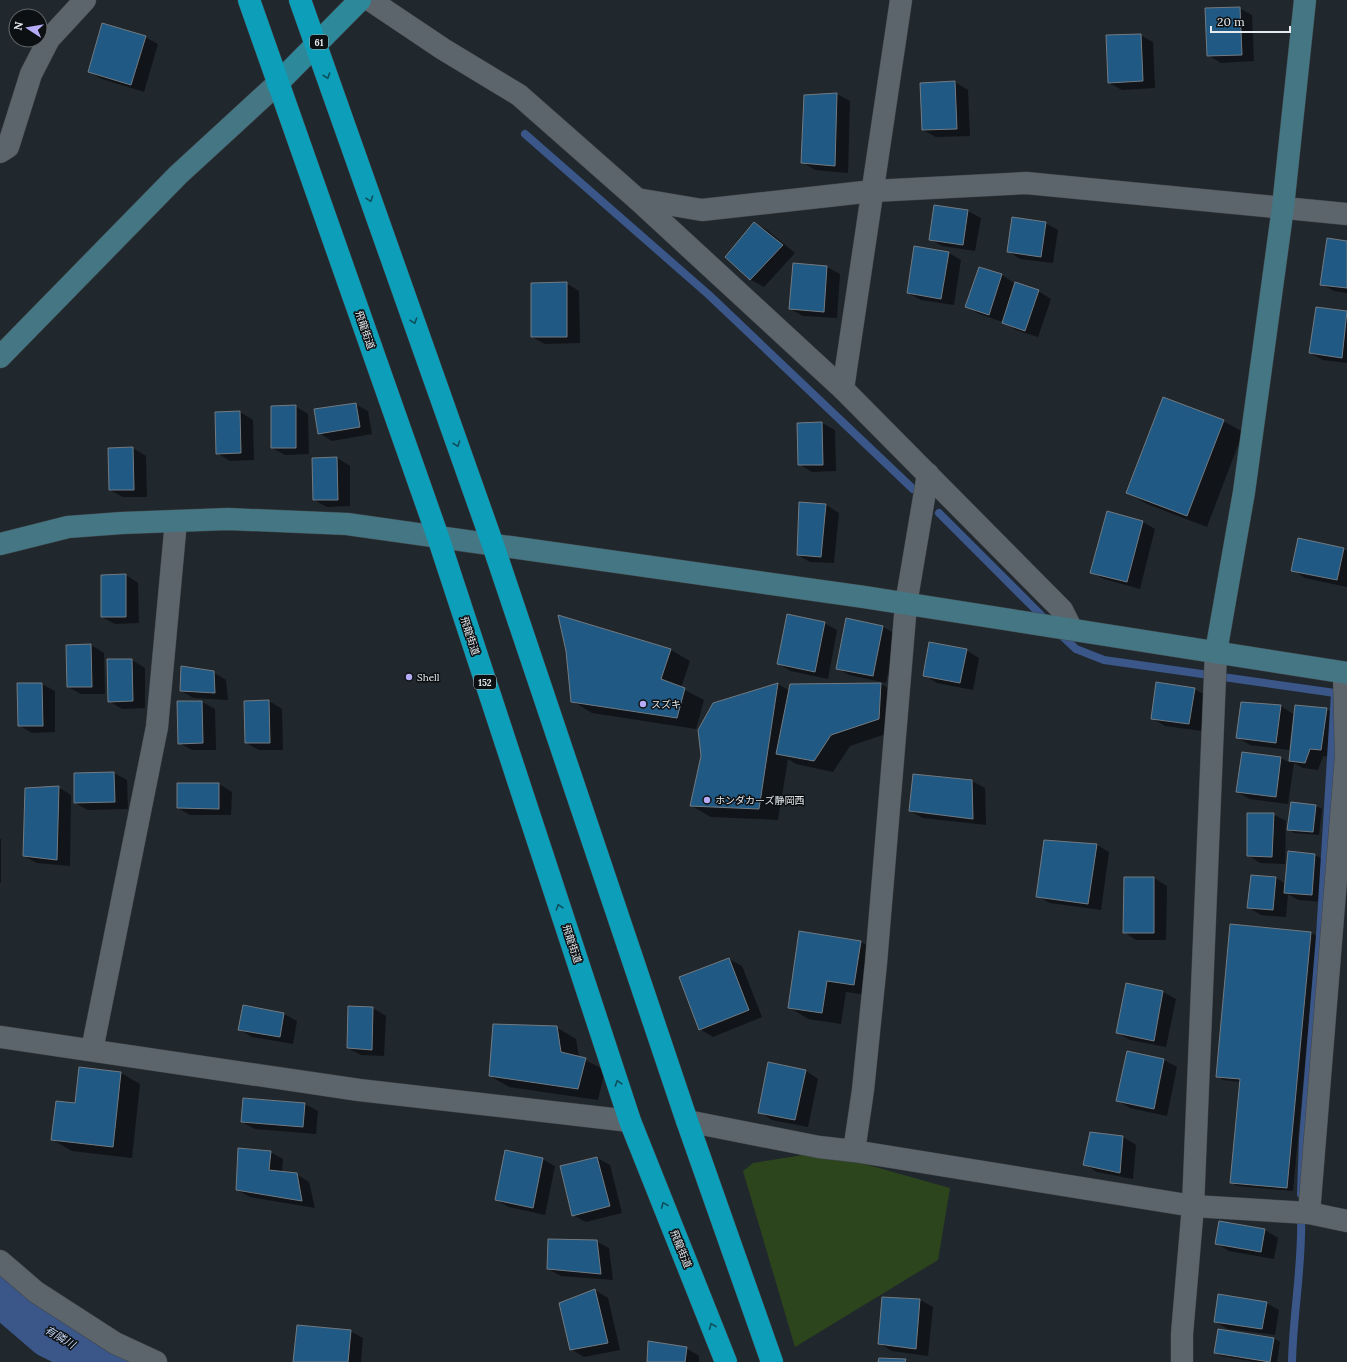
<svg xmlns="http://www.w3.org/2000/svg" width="1347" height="1362" viewBox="0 0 1347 1362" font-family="Lora,'Noto Sans JP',serif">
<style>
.green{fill:#2d451d}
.shadow{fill:#0007}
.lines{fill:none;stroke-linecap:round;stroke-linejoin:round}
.stream{stroke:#3b578a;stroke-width:8}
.river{stroke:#3b578a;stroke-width:48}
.building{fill:#205983;stroke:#727a81}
.street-casing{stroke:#3f4549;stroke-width:23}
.secondary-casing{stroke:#3f4549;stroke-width:23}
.primary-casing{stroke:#3f4549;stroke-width:23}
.highway-casing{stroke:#3f4549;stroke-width:23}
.street{stroke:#5d656c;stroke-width:22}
.secondary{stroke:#457683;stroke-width:22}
.primary{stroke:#2d889a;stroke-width:22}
.highway{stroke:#0d9fb9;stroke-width:22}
.oneway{stroke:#0d505d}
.poi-dot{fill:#b6acf8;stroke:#0d1012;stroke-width:1.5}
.labels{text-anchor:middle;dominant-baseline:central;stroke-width:3;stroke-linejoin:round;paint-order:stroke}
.shield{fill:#0d1012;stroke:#a5a9ad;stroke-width:1}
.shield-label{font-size:9px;font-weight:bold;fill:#e6ebef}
.street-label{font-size:10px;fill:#e6ebef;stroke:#0d1012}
.poi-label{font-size:10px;fill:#e6ebef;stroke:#0d1012;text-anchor:start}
.water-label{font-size:11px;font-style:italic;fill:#bfd1f1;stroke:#0d1012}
</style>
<rect width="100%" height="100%" fill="#20272d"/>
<polygon class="green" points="822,1152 950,1188 938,1260 795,1347 743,1171 753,1163"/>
<g class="shadow">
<polygon points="1239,8 1252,15 1254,61 1221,63 1208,55"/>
<polygon points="1140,35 1153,42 1155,88 1122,90 1109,83"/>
<polygon points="145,37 158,44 144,92 102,79 89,72"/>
<polygon points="955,82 968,90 970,136 936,137 923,130 921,84"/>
<polygon points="837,94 850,101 848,173 815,170 802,162"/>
<polygon points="968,211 981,218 975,251 942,246 930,239"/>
<polygon points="754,223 767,230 795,253 764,287 751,280 726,257"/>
<polygon points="1045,223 1058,230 1053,263 1020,259 1008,251"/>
<polygon points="1347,242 1347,293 1334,291 1321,284"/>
<polygon points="949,253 961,260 954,305 921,300 908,293"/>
<polygon points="794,264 827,267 840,274 837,318 803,316 790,309"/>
<polygon points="979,268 1002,275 1014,283 1038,291 1051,299 1038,337 1016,330 1003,322 979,314 966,306"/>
<polygon points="566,283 579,291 580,343 545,344 532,337"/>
<polygon points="1317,308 1347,312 1347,363 1323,360 1310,353"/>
<polygon points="355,404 368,411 372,434 332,441 319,433"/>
<polygon points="295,406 308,414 309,454 285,455 272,448"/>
<polygon points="240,412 253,420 254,460 230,461 217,453"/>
<polygon points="1223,421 1243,432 1207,527 1147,504 1128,493"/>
<polygon points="822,423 835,430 836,471 812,472 799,464"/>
<polygon points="133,448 146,456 147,497 123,497 110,490"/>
<polygon points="337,458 350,466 350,506 327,507 314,500"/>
<polygon points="800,503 826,505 839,513 834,563 810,562 798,555"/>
<polygon points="1143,522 1155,529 1140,589 1104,579 1091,572"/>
<polygon points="1344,549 1347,551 1347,587 1305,578 1293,570"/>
<polygon points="126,575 138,583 139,623 115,624 102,617"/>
<polygon points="560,616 671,650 690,661 681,688 704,700 696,729 592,713 572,701 567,651"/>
<polygon points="847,619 883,627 896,634 886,683 849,675 837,668"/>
<polygon points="824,623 837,630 828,679 791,671 778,664"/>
<polygon points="91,645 104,653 105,694 81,694 68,687"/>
<polygon points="966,650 979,658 973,690 937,683 924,675"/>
<polygon points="132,660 145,668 145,708 122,709 109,701"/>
<polygon points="213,672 226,680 228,700 194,698 181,691"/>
<polygon points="42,684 55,691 55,732 32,733 19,725"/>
<polygon points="778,684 790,691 791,685 881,684 901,696 898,730 850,746 833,772 796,764 788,759 778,820 711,817 692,806 714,704"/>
<polygon points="1194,689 1207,696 1202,731 1165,726 1152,718"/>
<polygon points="269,701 282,709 283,750 259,750 246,743 245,702"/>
<polygon points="202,702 215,709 216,750 192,750 179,743"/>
<polygon points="1281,706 1293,714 1289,750 1250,745 1238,738"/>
<polygon points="1296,706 1326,709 1339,717 1334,757 1323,756 1318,770 1303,768 1294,763 1288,804 1250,799 1237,792 1281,758 1290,763"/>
<polygon points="114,773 127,780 128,809 88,810 75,803 75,774"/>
<polygon points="972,781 985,788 986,825 923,818 910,811"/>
<polygon points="219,784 232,792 231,815 190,815 178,808"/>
<polygon points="58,787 71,795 70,866 37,863 24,856"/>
<polygon points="1292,803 1316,806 1322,809 1319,835 1294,833 1288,829"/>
<polygon points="1273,814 1286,821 1285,864 1260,863 1248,855"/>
<rect x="0" y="839" width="1" height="44"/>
<polygon points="1097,845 1109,852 1101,910 1050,903 1037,896"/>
<polygon points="1315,855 1328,862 1324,902 1298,900 1288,894 1286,917 1261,915 1248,907 1252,876 1276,878 1286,884"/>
<polygon points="1154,878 1167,886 1166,940 1136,940 1124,932"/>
<polygon points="800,932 861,942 880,953 874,996 846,992 841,1024 808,1019 789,1007"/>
<polygon points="1311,933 1317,936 1293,1191 1237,1186 1231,1182 1241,1082 1223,1080 1217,1076"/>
<polygon points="729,959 742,966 762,1017 713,1037 700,1029"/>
<polygon points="1127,984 1163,992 1176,999 1166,1047 1130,1040 1117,1033"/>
<polygon points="244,1007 284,1014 297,1021 293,1044 252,1037 240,1030"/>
<polygon points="349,1007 373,1008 386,1016 384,1056 361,1055 348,1048"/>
<polygon points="556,1027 576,1039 579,1057 605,1070 598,1100 509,1087 490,1076"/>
<polygon points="1128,1052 1164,1060 1177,1067 1167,1116 1130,1108 1118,1101"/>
<polygon points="80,1068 121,1073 140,1084 132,1158 72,1151 53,1140 76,1104"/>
<polygon points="806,1071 818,1079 808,1127 772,1120 759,1112"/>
<polygon points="244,1099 305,1104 318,1111 316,1134 255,1129 242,1122"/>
<polygon points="1091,1133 1123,1137 1136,1145 1133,1179 1097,1172 1084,1164"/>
<polygon points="270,1152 283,1159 282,1172 296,1174 309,1182 315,1208 250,1197 237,1190"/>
<polygon points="597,1158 610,1165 622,1213 586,1222 573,1215"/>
<polygon points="542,1159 555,1166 545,1215 509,1207 496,1200"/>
<polygon points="1220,1222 1265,1230 1278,1238 1274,1259 1229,1251 1216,1243"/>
<polygon points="596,1241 609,1248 613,1280 561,1276 548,1269"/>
<polygon points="595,1290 608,1298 620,1350 584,1357 571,1349 560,1304"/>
<polygon points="920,1300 933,1307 928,1356 892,1351 879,1343"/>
<polygon points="1266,1303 1279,1310 1275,1335 1228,1329 1215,1322"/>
<polygon points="350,1331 363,1338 361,1362 294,1362"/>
<polygon points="1274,1338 1280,1342 1277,1362 1256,1362 1221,1356 1215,1353"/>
<polygon points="686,1348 699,1356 699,1362 648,1362"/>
</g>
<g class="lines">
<g class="stream">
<polyline points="525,134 709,295 913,489"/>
<polyline points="939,513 1047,621"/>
<polyline points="1058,632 1076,649 1104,660 1335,693 1320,936 1303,1139 1301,1194"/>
<path d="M 1292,1362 C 1293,1312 1303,1263 1301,1214"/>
</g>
<polyline class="river" points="0,1291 50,1334 106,1362"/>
</g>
<g class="building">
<polygon points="1240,7 1242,55 1207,56 1205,8"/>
<polygon points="102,23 146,36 131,85 88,72"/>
<polygon points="1141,34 1143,81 1108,83 1106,35"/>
<polygon points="955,81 957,129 922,130 920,83"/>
<polygon points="837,93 835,166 801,163 804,95"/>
<polygon points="934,205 968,210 963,245 929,240"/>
<polygon points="1012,217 1046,222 1041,257 1007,252"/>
<polygon points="754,222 783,245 750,280 725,257"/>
<polygon points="1327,238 1347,241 1347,288 1320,285"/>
<polygon points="914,246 949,252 941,299 907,293"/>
<polygon points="793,263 827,266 824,312 789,309"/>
<polygon points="979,267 1002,274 989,315 965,307"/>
<polygon points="567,282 567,337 531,337 531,283"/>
<polygon points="1015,282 1039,290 1025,331 1002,323"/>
<polygon points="1316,307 1347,311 1342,358 1309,353"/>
<polygon points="1163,397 1224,420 1187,516 1126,493"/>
<polygon points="356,403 360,427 318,434 314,409"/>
<polygon points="296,405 296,448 271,448 271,406"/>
<polygon points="240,411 241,453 216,454 215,412"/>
<polygon points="822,422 823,465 798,465 797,423"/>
<polygon points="133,447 134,490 109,490 108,448"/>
<polygon points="337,457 338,500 313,500 312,458"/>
<polygon points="799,502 826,504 821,557 797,555"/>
<polygon points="1107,511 1143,521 1127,582 1090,573"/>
<polygon points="1298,538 1344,548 1337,580 1291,571"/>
<polygon points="126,574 126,617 101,617 101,575"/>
<polygon points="787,614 825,622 815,672 777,664"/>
<polygon points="558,615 671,649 661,679 685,688 677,718 571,702 566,651"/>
<polygon points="846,618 883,626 873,676 836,669"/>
<polygon points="929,642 967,649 960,683 923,676"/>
<polygon points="91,644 92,687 67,687 66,645"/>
<polygon points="107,659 132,659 133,701 108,702"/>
<polygon points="181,666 214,671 215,693 180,691"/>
<polygon points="1156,682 1195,688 1189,724 1151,719"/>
<polygon points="17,683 42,683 43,726 18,726"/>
<polygon points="778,683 759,809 690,806 701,756 698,730 713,703"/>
<polygon points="881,683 879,719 831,735 814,761 776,754 790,684"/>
<polygon points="269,700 270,743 245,743 244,701"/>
<polygon points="177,701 202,701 203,743 178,744"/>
<polygon points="1241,702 1281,705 1276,743 1236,738"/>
<polygon points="1295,705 1327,708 1321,750 1310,749 1305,763 1289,761"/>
<polygon points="1242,752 1281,757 1276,797 1236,792"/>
<polygon points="114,772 115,802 74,803 74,773"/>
<polygon points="913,774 972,780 973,819 909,811"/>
<polygon points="177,783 219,783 219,809 177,808"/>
<polygon points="59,786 57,860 23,856 25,788"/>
<polygon points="1291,802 1316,805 1313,832 1287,830"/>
<polygon points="1247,813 1274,813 1272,857 1247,856"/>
<polygon points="1044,840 1097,844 1088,904 1036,897"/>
<polygon points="1288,851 1315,854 1312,895 1284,893"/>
<polygon points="1251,875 1276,877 1273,910 1247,908"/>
<polygon points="1124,877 1154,877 1154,933 1123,933"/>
<polygon points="1230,924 1311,932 1287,1188 1230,1183 1240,1079 1216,1077"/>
<polygon points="799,931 861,941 854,985 827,981 822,1013 788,1008"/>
<polygon points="729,958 749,1010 699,1030 679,977"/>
<polygon points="1126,983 1163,991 1154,1041 1116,1033"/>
<polygon points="243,1005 284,1013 280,1037 238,1030"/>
<polygon points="348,1006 373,1007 372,1050 347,1048"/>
<polygon points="493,1024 557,1026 561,1052 586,1058 578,1089 489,1076"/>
<polygon points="1127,1051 1164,1059 1154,1109 1116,1101"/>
<polygon points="768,1062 806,1070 795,1120 758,1113"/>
<polygon points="79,1067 121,1072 113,1147 51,1140 56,1101 75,1103"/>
<polygon points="243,1098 305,1103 303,1127 241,1122"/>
<polygon points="1090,1132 1123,1136 1120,1173 1083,1165"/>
<polygon points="238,1148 271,1151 269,1170 297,1173 302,1201 236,1190"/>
<polygon points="505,1150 543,1158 533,1208 495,1200"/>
<polygon points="597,1157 610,1206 572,1216 560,1166"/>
<polygon points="1219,1221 1265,1229 1261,1252 1215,1244"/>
<polygon points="548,1239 597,1240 601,1274 547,1269"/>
<polygon points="595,1289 608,1343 570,1350 559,1303"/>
<polygon points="1218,1294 1267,1302 1262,1329 1214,1322"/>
<polygon points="882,1297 920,1299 916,1349 878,1344"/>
<polygon points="297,1325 351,1330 348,1362 293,1362"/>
<polygon points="1218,1329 1274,1338 1270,1362 1214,1353"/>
<polygon points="648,1341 687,1347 685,1362 647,1362"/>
<polygon points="879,1358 906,1359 905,1362 878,1362"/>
</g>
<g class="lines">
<defs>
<g id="street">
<polyline points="370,0 443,49 519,95 637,199 843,389 1062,610 1071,628"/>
<polyline points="0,152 8,147 31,74 49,39 85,0"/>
<polyline points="637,199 702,210 873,191 1026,183 1347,214"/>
<polyline points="843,389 901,0"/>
<polyline points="0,1037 359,1090 630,1121"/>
<polyline points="92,1050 157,727 176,521"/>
<polyline points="687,1121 819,1147 854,1151 1193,1206 1309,1213 1347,1221"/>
<polyline points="854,1151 863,1090 876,963 906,604 928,474"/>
<polyline points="1309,1213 1346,756 1344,673"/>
<polyline points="0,1261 36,1292 115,1343 156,1362"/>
<polyline points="1182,1362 1182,1334 1193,1206 1216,652"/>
</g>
<g id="secondary">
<polyline points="0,357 178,175 277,84"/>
<polyline points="0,544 68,527 122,523 228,519 347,524 864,597 1347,673"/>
<polyline points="1216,652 1244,492 1283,207 1305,0"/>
</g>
<polyline id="primary" points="277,84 360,0"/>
<g id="highway">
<polyline points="249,0 438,537 630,1121 726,1362"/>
<polyline points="300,0 493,545 687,1121 772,1362"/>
</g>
</defs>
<use href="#street" class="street-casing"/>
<use href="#secondary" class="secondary-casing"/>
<use href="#primary" class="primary-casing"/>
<use href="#highway" class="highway-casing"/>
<use href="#street" class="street"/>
<use href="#secondary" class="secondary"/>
<use href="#primary" class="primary"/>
<use href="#highway" class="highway"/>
</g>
<defs><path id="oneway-chevron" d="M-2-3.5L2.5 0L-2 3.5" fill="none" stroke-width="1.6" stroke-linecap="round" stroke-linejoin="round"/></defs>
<g class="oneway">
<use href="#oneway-chevron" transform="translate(327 76) rotate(71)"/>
<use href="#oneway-chevron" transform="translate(370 199) rotate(71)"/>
<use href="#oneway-chevron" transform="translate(414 321) rotate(71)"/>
<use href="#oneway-chevron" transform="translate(457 444) rotate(71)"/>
<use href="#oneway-chevron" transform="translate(559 907) rotate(-108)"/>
<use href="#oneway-chevron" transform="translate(618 1083) rotate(-108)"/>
<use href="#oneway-chevron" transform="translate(664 1205) rotate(-112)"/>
<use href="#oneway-chevron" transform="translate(712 1326) rotate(-112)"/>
</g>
<g class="poi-dot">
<circle cx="409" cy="677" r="4"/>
<circle cx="643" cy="704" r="4"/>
<circle cx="707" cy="800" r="4"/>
</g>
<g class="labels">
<g class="shield">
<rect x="310" y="35" width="18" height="14" rx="3"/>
<rect x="474" y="675" width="22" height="14" rx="3"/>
</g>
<g class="shield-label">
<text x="319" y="42">61</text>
<text x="485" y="682">152</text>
</g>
<g class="street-label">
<text transform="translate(365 330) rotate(71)">飛龍街道</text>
<text transform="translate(470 636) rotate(72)">飛龍街道</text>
<text transform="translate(572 944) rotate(72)">飛龍街道</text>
<text transform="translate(681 1249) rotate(68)">飛龍街道</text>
</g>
<g class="poi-label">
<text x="417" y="677">Shell</text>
<text x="651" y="704">スズキ</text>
<text x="715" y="800">ホンダカーズ静岡西</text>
</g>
<g class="water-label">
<text transform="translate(60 1337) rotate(31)">有隣川</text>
</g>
</g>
<g transform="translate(28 28) rotate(282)"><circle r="19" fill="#0d1012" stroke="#64686a"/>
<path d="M0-3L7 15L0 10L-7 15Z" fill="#b6acf8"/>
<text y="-6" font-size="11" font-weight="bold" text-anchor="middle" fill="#e6ebef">N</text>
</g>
<path d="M1211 26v6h79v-6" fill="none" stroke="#e6ebef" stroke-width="2"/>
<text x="1217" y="26" font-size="12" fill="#e6ebef" stroke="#0d1012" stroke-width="3" paint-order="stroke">20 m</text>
</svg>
